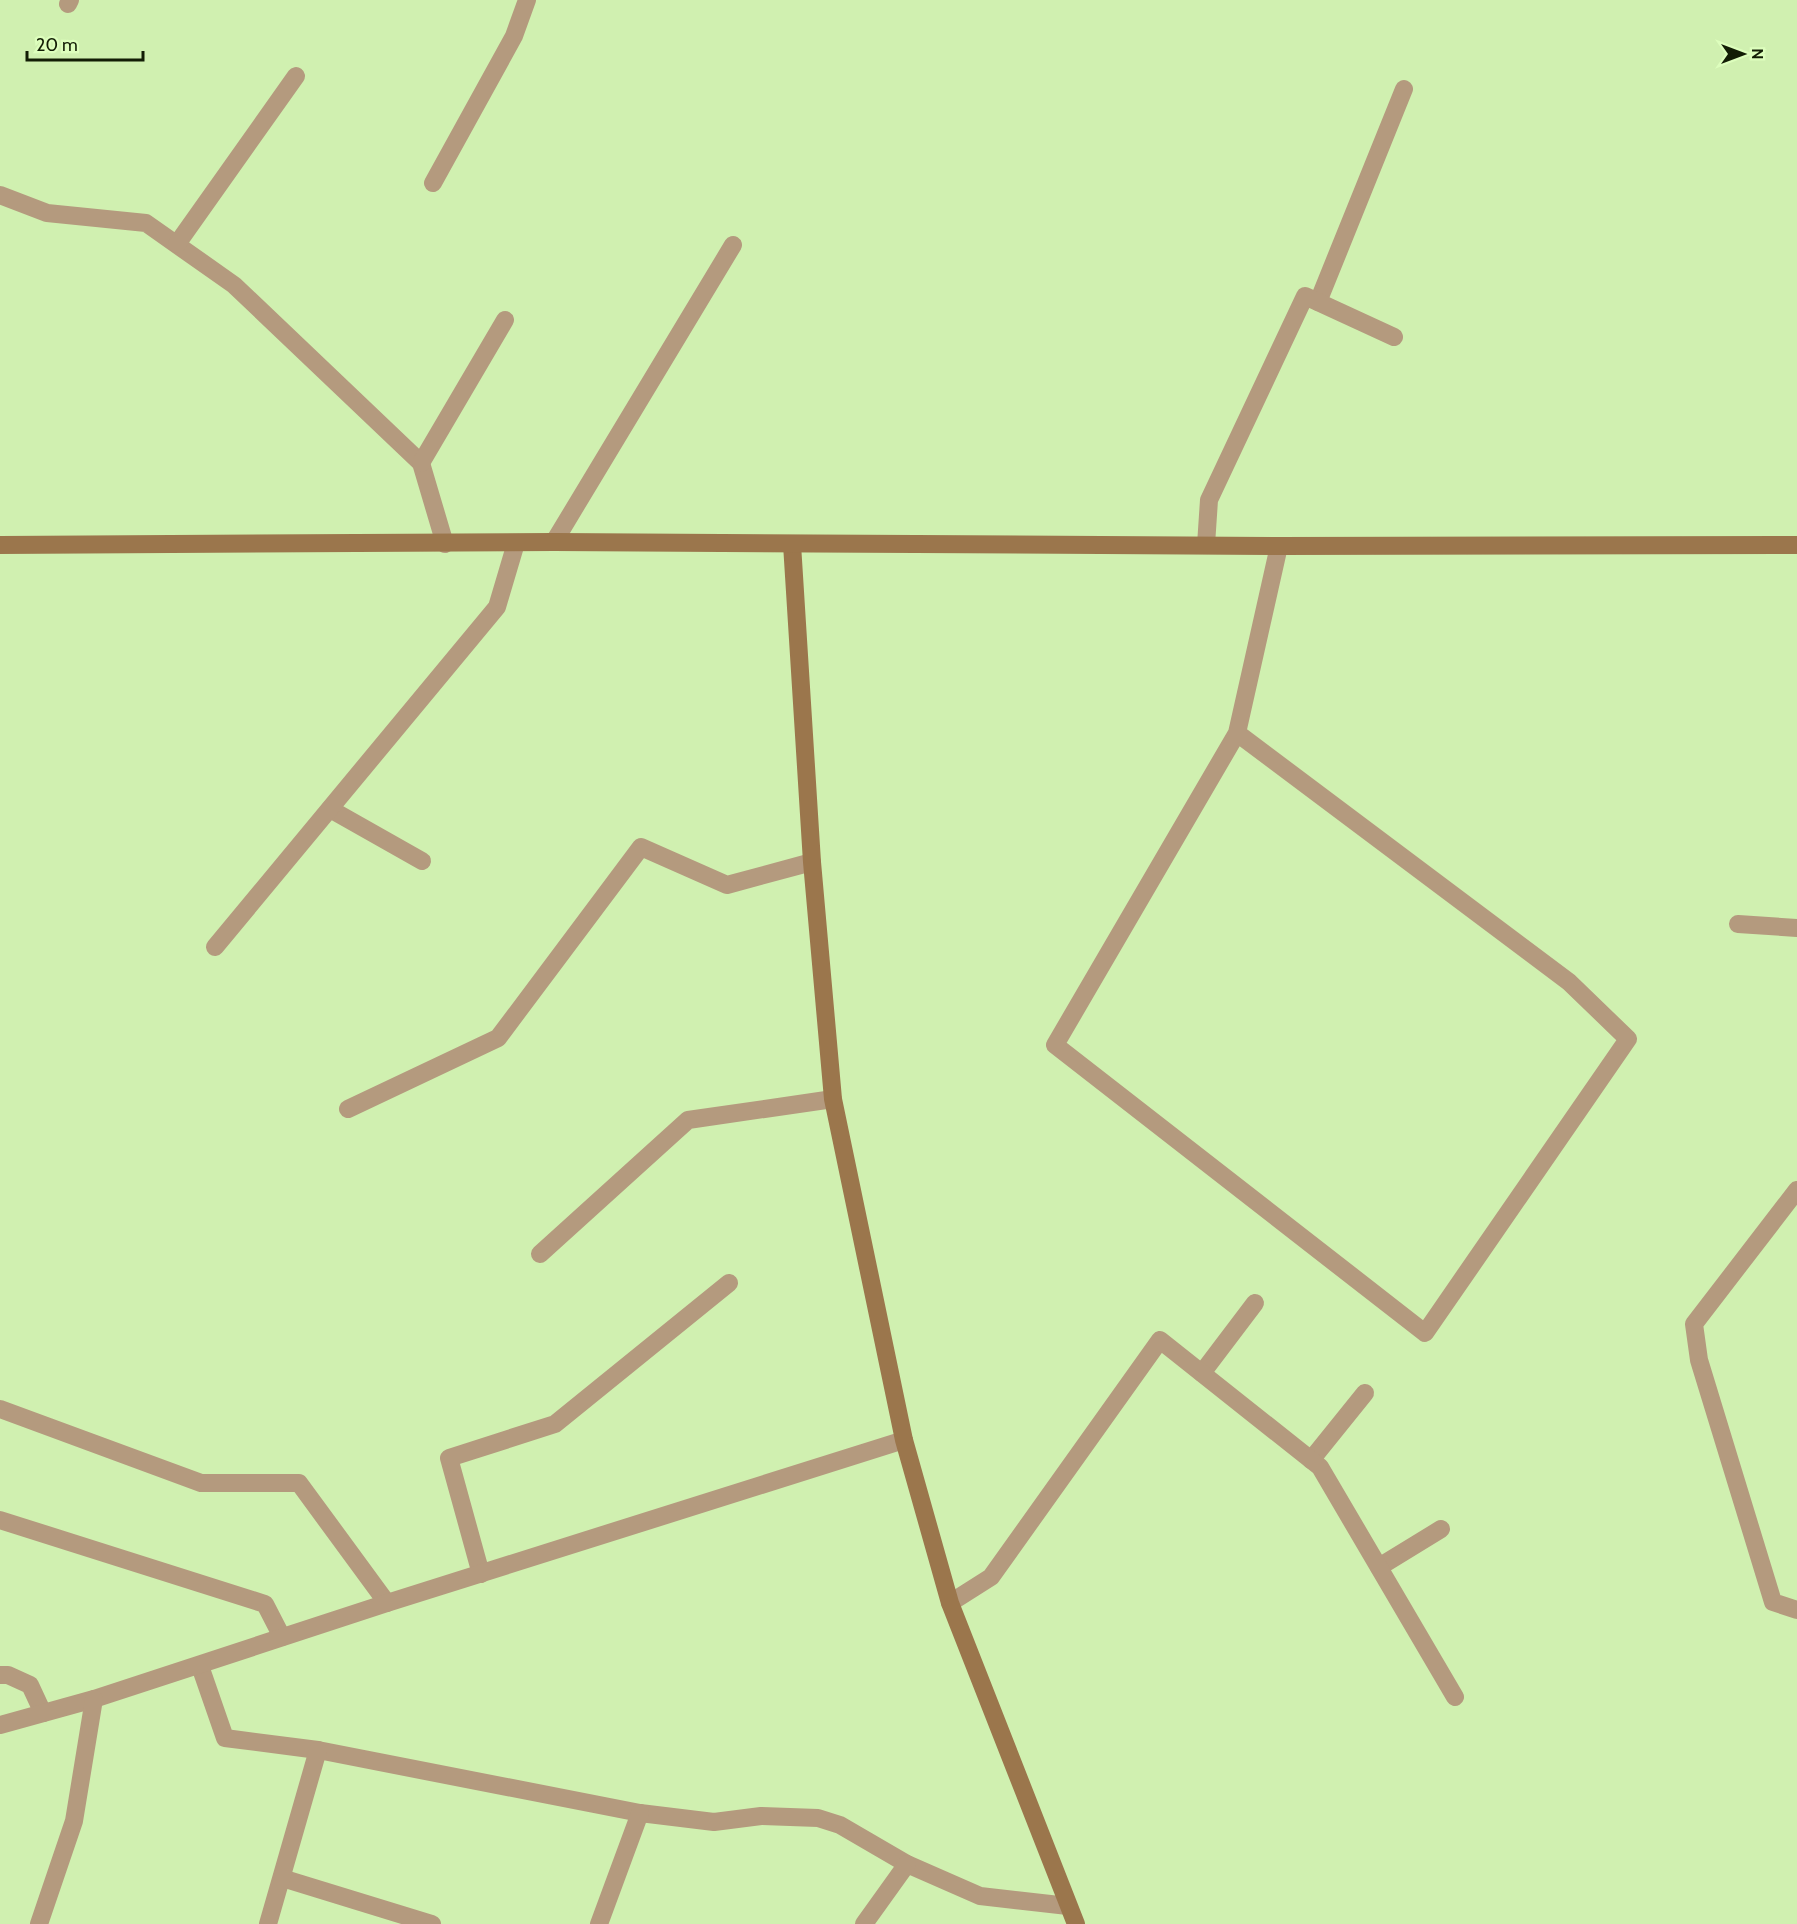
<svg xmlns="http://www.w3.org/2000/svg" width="1797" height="1924" viewBox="0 0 1797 1924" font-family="Cabin,sans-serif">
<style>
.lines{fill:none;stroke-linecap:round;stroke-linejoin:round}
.lane{stroke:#b49a7e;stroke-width:18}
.street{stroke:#b49a7e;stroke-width:18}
.secondary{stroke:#9b764c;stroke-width:18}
</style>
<rect width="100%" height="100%" fill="#d0f0b0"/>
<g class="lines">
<g class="lane">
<polyline points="1318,302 1404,89"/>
<polyline points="1206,545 1209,500 1305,296 1394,337"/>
<polyline points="1738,924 1797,928"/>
</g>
<g class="street">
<polyline points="68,4 70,0"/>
<polyline points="433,183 514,36 527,0"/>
<polyline points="0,195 47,213 146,223 234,285 421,463 445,544"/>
<polyline points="177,244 296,76"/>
<polyline points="421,463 505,320"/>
<polyline points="554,542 733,245"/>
<polyline points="1237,733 1569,982 1628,1039 1425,1333 1055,1045 1237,733 1279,546"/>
<polyline points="330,809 422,861"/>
<polyline points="215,947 497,607 516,543"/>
<polyline points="348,1109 498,1038 641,847 727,885 812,862"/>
<polyline points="1797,1190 1694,1324 1699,1360 1773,1602 1797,1610"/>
<polyline points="540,1254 688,1120 833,1099"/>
<polyline points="1202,1373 1255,1303"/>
<polyline points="0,1409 201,1483 299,1483 387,1603"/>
<polyline points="1311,1460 1365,1393"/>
<polyline points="0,1520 265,1604 282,1637"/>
<polyline points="1379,1567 1441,1529"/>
<polyline points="481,1574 449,1458 555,1424 729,1283"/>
<polyline points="950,1603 991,1577 1160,1340 1320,1467 1455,1697"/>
<polyline points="200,1666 225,1738 318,1750 640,1813 714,1822 761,1816 818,1818 840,1825 907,1864 980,1896 1068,1906"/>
<polyline points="0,1675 8,1675 30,1685 43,1713"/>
<polyline points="0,1725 94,1699 387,1603 904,1440"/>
<polyline points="282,1878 432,1924"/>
<polyline points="39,1924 74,1821 94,1699"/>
<polyline points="268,1924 318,1750"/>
<polyline points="599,1924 640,1813"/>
<polyline points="864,1924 907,1864"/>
</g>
<g class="secondary">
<polyline points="792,544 812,862 833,1099 904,1440 950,1603 1076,1924"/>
<polyline points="0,545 554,542 1279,546 1797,545"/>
</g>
</g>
<g transform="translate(1743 54) rotate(90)" stroke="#ddfebd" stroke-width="4.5" paint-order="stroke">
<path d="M0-4.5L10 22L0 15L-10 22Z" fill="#121d05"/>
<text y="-9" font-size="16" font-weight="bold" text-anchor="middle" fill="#121d05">N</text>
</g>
<path d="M27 51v9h116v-9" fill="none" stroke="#121d05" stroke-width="3"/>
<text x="36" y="51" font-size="18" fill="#121d05" stroke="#ddfebd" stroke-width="4.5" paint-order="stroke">20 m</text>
</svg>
